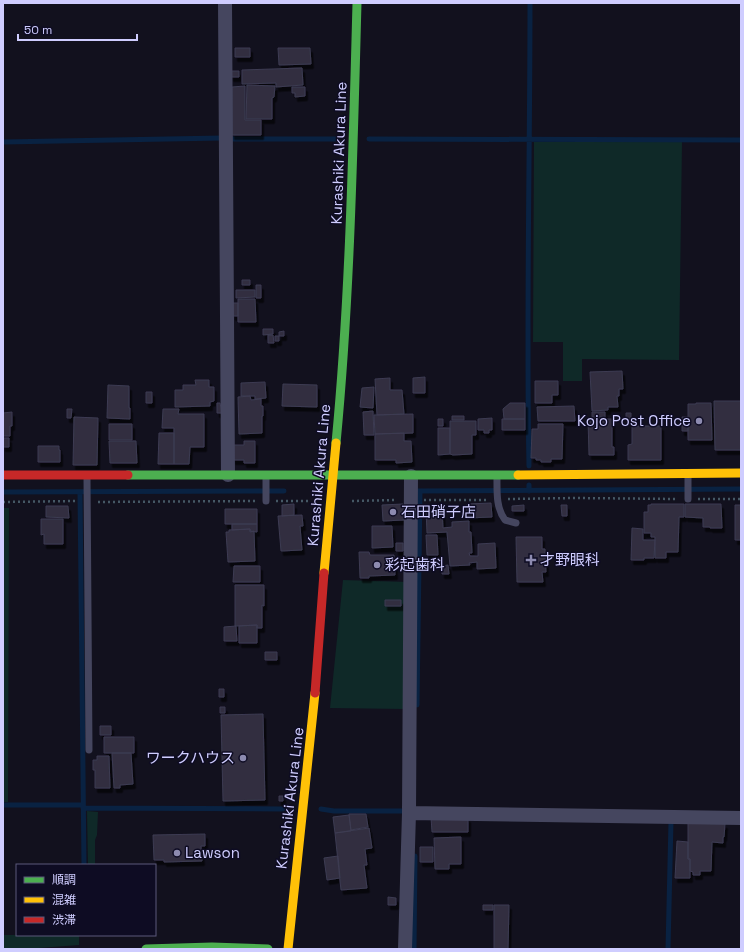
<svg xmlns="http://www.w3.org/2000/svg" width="744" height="952" font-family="'Space Grotesk','Noto Sans JP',sans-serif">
<defs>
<filter id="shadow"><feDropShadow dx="2.5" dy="4.5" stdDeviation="0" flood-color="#0009"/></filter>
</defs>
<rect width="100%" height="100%" fill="#12111e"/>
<!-- green -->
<path fill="#0f2928" d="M534,142h148l-3,218 -97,-1v22h-19v-39h-30z
M3,508h6l-1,294h-5z
M343,580l65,2 -3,127 -75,-1z
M87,811l11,1 -1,23 -2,5v25h-7z
M3,935h76v10l-40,3h-36z"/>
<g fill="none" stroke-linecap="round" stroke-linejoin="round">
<!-- stream -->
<path stroke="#092242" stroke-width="5" d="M230,139h106
M369,139l372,1
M3,142l219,-4
M529,466c-3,-154 1,-309 1,-463
M529,485v6
M417,491l324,-2
M3,492l281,-1
M80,492l4,373
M417,705l3,-214
M3,805h80
M83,808l200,1
M321,809l13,2h70
M414,949l1,-93
M668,949l3,-128"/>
</g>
<!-- building -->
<path fill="#302f40" stroke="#3d3b52" filter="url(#shadow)" d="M235,48h15v9h-15z
M278,48h32l1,16 -32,1z
M302,68l1,17 -27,2v-4l-34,1v-14z
M231,71h8v6h-8z
M247,85l28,1 -1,11 -2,1v21h-26z
M245,86v34h16v15h-29v-48z
M292,87h13v9l-10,1v-4h-3z
M242,280h8v5h-8z
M256,285h5v13h-5z
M236,290h19v7l-19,1z
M238,299h17l1,23h-18z
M232,303h6v13h-5z
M263,329h10v5l-10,1z
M284,331v5h-5v-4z
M268,335h5l1,8h-6z
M275,336h4v5h-4z
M622,371l1,18h-4v7h-2l1,11h-10v3l-16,1 -2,-39z
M425,377v16h-12v-15z
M390,378v12h12l2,24 -27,1 -2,-36z
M195,380h14v7h5v14l-4,1v4l-35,1v-17h8v-5h13z
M535,381h23v14h-6v8h-17z
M265,382l1,16 -11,1v-3h-14v-13z
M283,384l34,1v22l-35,-1z
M108,385l21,1v22h1v11l-23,-1z
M374,387l-1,21 -13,-1 2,-19z
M146,392h6v11h-6z
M250,396l1,4 10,-1v7h2v10h-1v17l-23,1 -1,-37z
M714,401h27v49h-26z
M217,403h3l2,10h-5z
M510,403h15v16h-21l-1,-10z
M696,403h15l1,37h-24v-36h8z
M574,406l1,15h-37l-1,-14z
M67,409h5l-1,9h-4z
M163,409h16l-1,5h26v33h-14l-1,17h-15v-36h-12z
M373,411l1,24h-10l-1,-23z
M12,412v14h-2v10h-7v-23z
M592,412h13v5h-13z
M626,413h5v6h-5z
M413,414v19l-38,1 -1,-19z
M452,416h12v4h-12z
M74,417l24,1 -1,47h-24z
M682,417h6v14h-6z
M492,418v12h-3v3h-5v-3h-6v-11z
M438,419h5v7h-5z
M502,419h23v11h-23z
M588,419h24v28h2v8h-25z
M450,421h26v14h-4v19l-19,1 -3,-1z
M109,424h23v16h-23z
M538,424h25l-1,35h-11v3h-10v-2h-5v-2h-5l1,-29h6z
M636,426h25v34h-33v-15l4,-1v-17h4z
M438,428h12v26l-12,1z
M159,433h15v31h-16z
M404,433v8h7l1,21 -16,1v-3h-21v-26z
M3,438h6v9h-6z
M109,441h27l1,22h-27z
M244,441h11v22h-11v-3h-11l-1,-15h12z
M38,446h21v4h1v12h-22z
M491,503l1,14 -25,1v-14z
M294,504v11l-12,1v-11z
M403,504l1,16 -21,1 -1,-16z
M651,504h33v13h-5l-1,35h-12v6h-11v-21h-4v-4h-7v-21h4v-7h3z
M685,504h36l1,24h-12v-1h-7v-9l-18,-1z
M524,505v6h-12v-5z
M561,505h6v11h-5z
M735,505h6v35h-6z
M46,506h22l1,12 -23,-1z
M225,509h32v15h-32z
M426,510h16l1,18 9,-1v-5l17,-1v11h2l1,21h-3l1,3h8v-12l17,-1 1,25 -19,1v-7l-8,1 1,2 -20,1 -3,-34 -20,1z
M302,515l1,11h-3l2,24 -21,1 -3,-35z
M41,519h22v25h-19v-10l-3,1z
M232,524h25v8l-7,-1v-2l-18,1z
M372,526h20l1,21 -21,1z
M632,528l11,1v11h12l-1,18h-10v2h-13z
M250,529v3l4,-1 1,30 -27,1 -2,-30h3v-2z
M426,535h11l1,20h-11z
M516,537h26v12h3l1,23h-4l1,10h-26z
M396,543h7v8h-7z
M359,552h10l1,3h24l1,20 -26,1v2h-9z
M448,565l1,9h-7v-8z
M234,566h26v16h-27z
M235,585h29v21l-2,-1v23h-5v-3l-22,1z
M385,600h16v6h-16z
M257,625v18h-18v-17z
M236,626l1,15h-13v-14z
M265,652h12v8h-12z
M219,689h5v8h-5z
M220,707h5v6h-5z
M263,714l2,86 -42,1 -2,-86z
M100,726h11v9h-11z
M104,737h30v16h-30z
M112,753h19l2,31 -13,1v3h-6z
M97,756h12l1,32h-15v-18h-2v-10h4z
M279,796h4v5h-4z
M349,814h17l2,13 -17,3z
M349,815l2,16 -16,2 -2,-16z
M431,817l37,1v14h-36z
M688,823l37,1 -1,13h-1v6l-11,-1 -1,29h-11v4h-7v-3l-3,-1v-12h-2z
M369,828l3,20 -7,1 2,16h-3l3,23 -26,2 -6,-57z
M205,834v12h-4l1,15 -38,1v-2h-10l-1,-25z
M461,837v27h-12v5h-14l-1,-31z
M677,841l11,1v17h2v19h-15z
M420,847h13v15h-13z
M338,856l2,22 -13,2 -3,-22z
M388,897l8,1v7h-8z
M483,905h10v5h-10z
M494,905h15l-1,44h-14z"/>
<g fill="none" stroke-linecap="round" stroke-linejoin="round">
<!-- path -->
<path stroke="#455865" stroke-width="2.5" stroke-dasharray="2 3" stroke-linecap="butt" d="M508,499l67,-1 102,1
M698,499h43
M424,500h63
M276,501h32
M352,501l45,-1
M3,502l74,-1
M98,502l157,-1"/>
<!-- lane -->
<path stroke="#45465f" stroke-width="7" d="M266,475v26
M688,475v24
M87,477l2,273
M497,477c0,15 -1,31 8,43l11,3"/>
<!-- street -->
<path stroke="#45465f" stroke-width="14" d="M225,3l3,472
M409,813l332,5
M405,949l4,-136 2,-337"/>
<!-- fast -->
<path stroke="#4caf50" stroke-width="9" d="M336,443c14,-146 17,-293 21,-440
M128,475h390
M146,949l66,-2 56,2"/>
<!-- slow -->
<path stroke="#ffc107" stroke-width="9" d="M518,475l223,-2
M324,573l12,-130
M288,949l27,-256"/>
<!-- jam -->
<path stroke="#c62828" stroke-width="9" d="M3,475h125
M315,693l9,-120"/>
</g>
<!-- markers -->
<g fill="#8d8bb0" stroke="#0e0c23" stroke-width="1.5">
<circle cx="699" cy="421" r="4"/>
<circle cx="393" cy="512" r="4"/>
<path d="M529 554h4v4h4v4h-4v4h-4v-4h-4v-4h4z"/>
<circle cx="377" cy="565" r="4"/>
<circle cx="243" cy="758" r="4"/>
<circle cx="177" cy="853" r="4"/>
</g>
<g text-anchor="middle" stroke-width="3" stroke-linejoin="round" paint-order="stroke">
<!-- street labels -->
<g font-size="15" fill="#cfcdff" stroke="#0e0c23">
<text transform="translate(339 153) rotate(-88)" y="5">Kurashiki Akura Line</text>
<text transform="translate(319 475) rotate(-85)" y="5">Kurashiki Akura Line</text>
<text transform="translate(290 798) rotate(-83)" y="5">Kurashiki Akura Line</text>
</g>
<!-- poi labels -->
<g font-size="15" fill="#cfcdff" stroke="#0e0c23" text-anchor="start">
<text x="691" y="426" text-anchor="end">Kojo Post Office</text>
<text x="401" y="517">石田硝子店</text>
<text x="540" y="565">才野眼科</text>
<text x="385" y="570">彩起歯科</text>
<text x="235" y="763" text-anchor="end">ワークハウス</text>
<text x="185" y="858">Lawson</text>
</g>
</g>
<!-- border -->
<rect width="744" height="952" fill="none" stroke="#cfcdff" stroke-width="8"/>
<!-- legend -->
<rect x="16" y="864" width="140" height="72" fill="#0e0c23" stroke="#5b597b"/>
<rect x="24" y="877" width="20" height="6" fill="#4caf50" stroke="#5b597b"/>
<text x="52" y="884" font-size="12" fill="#cfcdff">順調</text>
<rect x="24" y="897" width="20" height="6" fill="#ffc107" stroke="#5b597b"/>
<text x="52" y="904" font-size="12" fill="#cfcdff">混雑</text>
<rect x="24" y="917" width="20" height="6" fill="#c62828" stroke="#5b597b"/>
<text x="52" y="924" font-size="12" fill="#cfcdff">渋滞</text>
<!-- scale -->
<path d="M18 34v6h119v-6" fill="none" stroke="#cfcdff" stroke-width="2"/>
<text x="24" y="34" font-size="12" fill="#cfcdff" stroke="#0e0c23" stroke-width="3" paint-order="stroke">50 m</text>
</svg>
